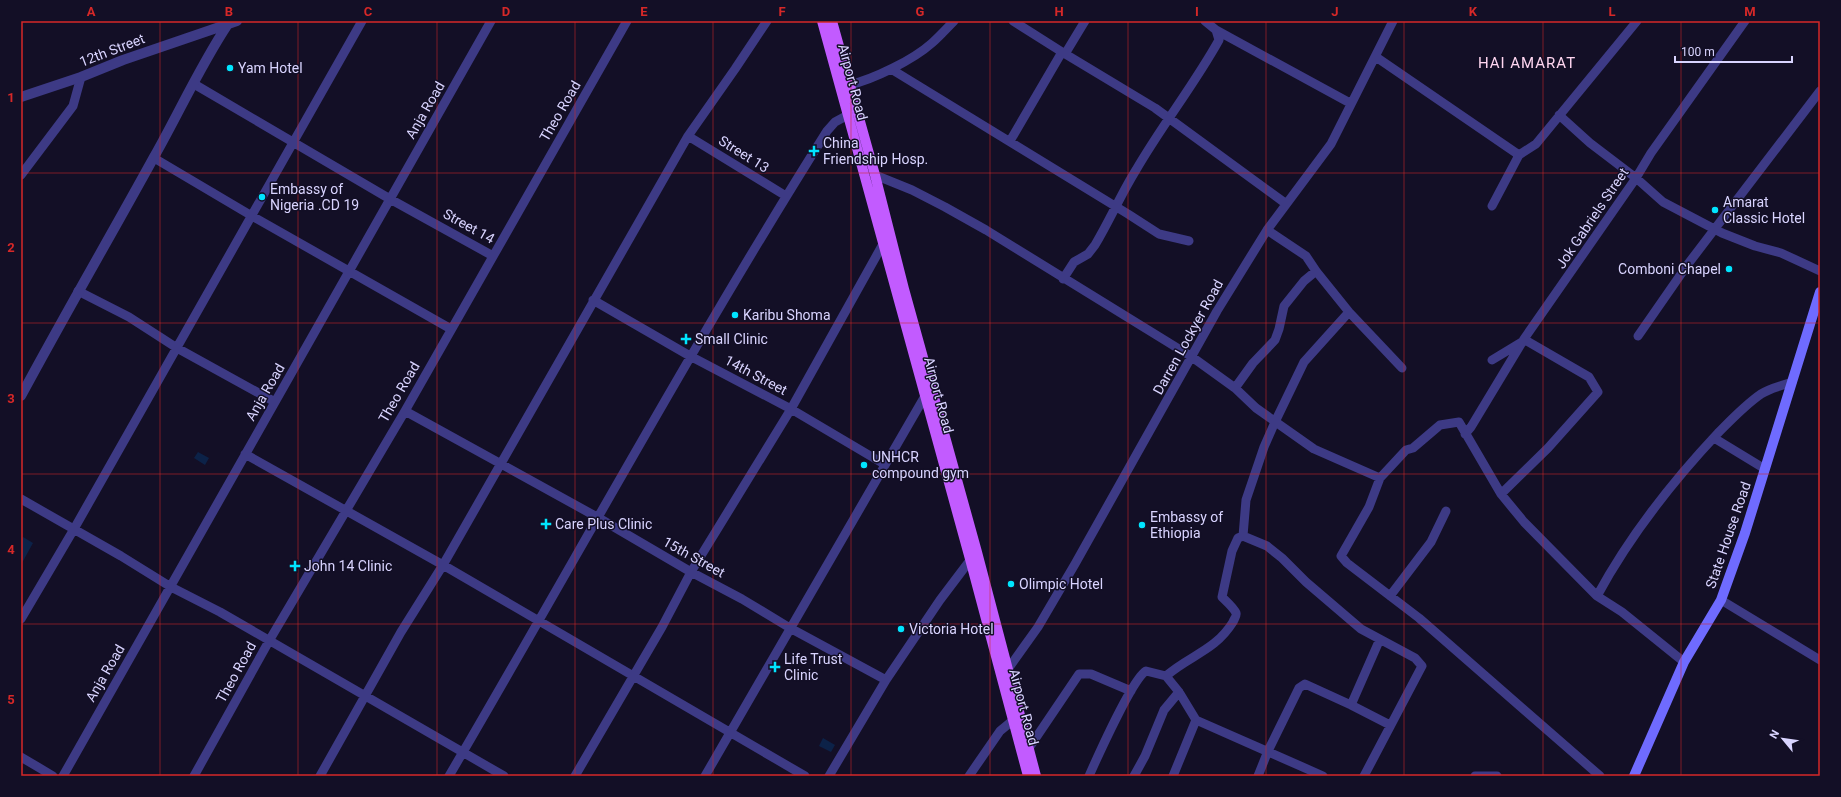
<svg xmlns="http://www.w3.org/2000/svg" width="1841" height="797" font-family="Roboto,sans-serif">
<rect width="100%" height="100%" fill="#130f26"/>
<!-- water -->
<path fill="#0c2248" d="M198,452l11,6 -4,7 -11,-7z
M23,537l10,6 -11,20 -1,-22z
M823,738l12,7 -4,7 -12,-6z"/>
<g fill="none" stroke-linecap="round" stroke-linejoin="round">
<!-- minor -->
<path stroke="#3d3a85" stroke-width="9" d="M1013,21l49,31 93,56 130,95
M1216,30l134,73
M1065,54l20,-33
M1376,57l143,98
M891,69l237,145 31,20 30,7
M194,84l196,115 103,57
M849,85c25,-6 64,-25 83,-42 8,-7 15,-15 22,-22
M1559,115l31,28 46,35 27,24 59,31 33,13 26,7 39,18
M688,136l98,60
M1010,141l52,-89
M154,158l98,58 199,113
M21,175l52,-69 8,-29
M875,175l37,15 33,17 41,23 206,127 43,31 21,20 58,41 66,29 -11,29 -28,49 6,7 72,55 181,158
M1492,206l27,-51 17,-11 101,-123
M1267,230l39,26 10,15 33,41 53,56
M1063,279l11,-17 14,-8 7,-9c15,-25 26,-51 41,-75 26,-45 58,-85 83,-130l-3,-10 -11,-9
M78,291l51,26 48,31 98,54
M593,300l97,56 101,53 93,55
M1638,336l50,-72 132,-173
M1492,360l33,-20 64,37 9,15 -50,56 -47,46
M1235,388l18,-25 22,-23 4,-11 5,-23 20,-25 12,-10
M405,411l192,106 94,55 51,27 48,29 96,52
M1465,434l6,-7 53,-88 112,-161 15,-25 94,-132
M1714,438l51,31
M245,454l198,111 362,211
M1380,478l26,-28 7,-2 27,-23 19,-3 42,72 23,28 73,74 25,16 62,50
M21,499l100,57 50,31 49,25 284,164
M1243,536l3,-36 18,-53 11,-25 29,-60 45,-50
M1390,596l41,-54 15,-31
M1597,596c32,-59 75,-114 121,-163 13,-13 27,-28 43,-39 9,-6 20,-8 31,-12
M1721,600l99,60
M21,619l53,-90 288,-508
M1008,669l30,-42 37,-63 142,-253 50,-81 64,-86 62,-123
M1166,676c24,-21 49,-25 67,-54 1,-3 4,-6 3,-9 -2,-5 -10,-12 -14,-16l10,-46 6,-13 5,-2 24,10 15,12 24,24 55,47 54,29 7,8 -58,110
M1351,705l29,-66
M1029,748l50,-74h12l40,17
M21,757l32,19
M63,776l428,-755
M194,776l75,-135 136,-230 222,-390
M320,776l81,-144 42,-67 245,-429 47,-67 32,-48
M449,776c126,-215 245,-434 378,-645l8,-9 13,-7
M575,776l87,-149 29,-55 100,-163 92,-165 5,-2
M705,776l220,-380
M829,776l57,-96 54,-80 34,-45
M969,776l31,-45 17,-14
M1089,776c8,-18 44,-98 57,-105l20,5 13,16 17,28 127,56
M1134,776l11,-20 19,-46 15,-18
M1173,776l23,-56
M1258,776l10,-25 31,-63 6,-4 46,21 39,20
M1475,776h22"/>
<!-- tertiary -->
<path stroke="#3d3a85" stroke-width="10" d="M21,97l60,-20 42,-17 114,-39
M21,396c43,-80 89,-159 133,-239 25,-44 46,-91 74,-133"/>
<!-- secondary -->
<path stroke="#6f6bff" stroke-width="10" d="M1634,776l50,-114 37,-62 24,-67 75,-241"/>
<!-- primary -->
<path stroke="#c25bff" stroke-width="10" d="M822,21l148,538 58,217
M832,21l43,154 29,114 73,263 59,224"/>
</g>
<!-- grid -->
<path fill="none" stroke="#d62828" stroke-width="1" stroke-opacity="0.55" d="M160,21v755M298,21v755M437,21v755M575,21v755M713,21v755M851,21v755M990,21v755M1128,21v755M1266,21v755M1404,21v755M1543,21v755M1681,21v755M21,173h1799M21,323h1799M21,474h1799M21,624h1799"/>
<!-- markers -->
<g fill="#00e5ff" stroke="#130f26" stroke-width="1.5">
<circle cx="230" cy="68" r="4"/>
<path d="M812 145h4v4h4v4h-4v4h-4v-4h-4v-4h4z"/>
<circle cx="262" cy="197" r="4"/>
<circle cx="1715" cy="210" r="4"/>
<circle cx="1729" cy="269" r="4"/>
<circle cx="735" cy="315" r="4"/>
<path d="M684 333h4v4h4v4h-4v4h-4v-4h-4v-4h4z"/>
<circle cx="864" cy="465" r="4"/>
<path d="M544 518h4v4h4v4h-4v4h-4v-4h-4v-4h4z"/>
<circle cx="1142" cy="525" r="4"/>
<path d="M293 560h4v4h4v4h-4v4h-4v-4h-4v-4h4z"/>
<circle cx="1011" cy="584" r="4"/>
<circle cx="901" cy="629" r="4"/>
<path d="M773 661h4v4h4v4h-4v4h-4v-4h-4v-4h4z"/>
</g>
<g text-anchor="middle" stroke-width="3" stroke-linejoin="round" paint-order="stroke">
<!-- street labels -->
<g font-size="14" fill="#d9d4ff" stroke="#130f26">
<text transform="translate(112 50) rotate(-21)" y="5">12th Street</text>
<text transform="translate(853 82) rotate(75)" y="5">Airport Road</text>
<text transform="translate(425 110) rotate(-60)" y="5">Anja Road</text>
<text transform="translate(560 111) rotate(-60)" y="5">Theo Road</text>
<text transform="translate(744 154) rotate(32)" y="5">Street 13</text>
<text transform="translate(1592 218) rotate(-56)" y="5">Jok Gabriels Street</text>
<text transform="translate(469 226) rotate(29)" y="5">Street 14</text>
<text transform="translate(1188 337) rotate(-61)" y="5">Darren Lockyer Road</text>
<text transform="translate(756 375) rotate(28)" y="5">14th Street</text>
<text transform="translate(265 392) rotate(-60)" y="5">Anja Road</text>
<text transform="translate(399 392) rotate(-60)" y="5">Theo Road</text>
<text transform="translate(939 395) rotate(75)" y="5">Airport Road</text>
<text transform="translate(1728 535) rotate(-71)" y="5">State House Road</text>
<text transform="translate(694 557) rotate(29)" y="5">15th Street</text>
<text transform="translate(236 672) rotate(-61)" y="5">Theo Road</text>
<text transform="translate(105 673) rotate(-60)" y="5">Anja Road</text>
<text transform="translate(1024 707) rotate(75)" y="5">Airport Road</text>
</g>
<!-- poi labels -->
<g font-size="14" fill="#d9d4ff" stroke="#130f26" text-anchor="start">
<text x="238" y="73">Yam Hotel</text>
<text x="823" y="148">China<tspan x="823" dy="16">Friendship Hosp.</tspan></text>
<text x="270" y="194">Embassy of<tspan x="270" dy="16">Nigeria .CD 19</tspan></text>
<text x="1723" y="207">Amarat<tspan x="1723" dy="16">Classic Hotel</tspan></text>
<text x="1721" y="274" text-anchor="end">Comboni Chapel</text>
<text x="743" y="320">Karibu Shoma</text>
<text x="695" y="344">Small Clinic</text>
<text x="872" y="462">UNHCR<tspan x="872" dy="16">compound gym</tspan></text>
<text x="1150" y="522">Embassy of<tspan x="1150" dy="16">Ethiopia</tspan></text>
<text x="555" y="529">Care Plus Clinic</text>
<text x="304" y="571">John 14 Clinic</text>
<text x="1019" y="589">Olimpic Hotel</text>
<text x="909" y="634">Victoria Hotel</text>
<text x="784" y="664">Life Trust<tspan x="784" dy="16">Clinic</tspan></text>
</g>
<!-- neighbourhood labels -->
<g font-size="15" letter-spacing="1" fill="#ffd6f0" stroke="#130f26">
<text x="1527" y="68">HAI AMARAT</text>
</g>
</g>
<!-- border -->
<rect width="1841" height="797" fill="none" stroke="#130f26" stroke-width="44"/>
<!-- north arrow -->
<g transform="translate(1783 739) rotate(299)" stroke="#130f26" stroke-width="3" paint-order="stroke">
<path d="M0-3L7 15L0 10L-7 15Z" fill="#d9d4ff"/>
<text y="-6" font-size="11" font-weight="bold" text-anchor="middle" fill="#d9d4ff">N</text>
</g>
<!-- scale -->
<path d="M1675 56v6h117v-6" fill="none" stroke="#d9d4ff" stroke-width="2"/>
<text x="1681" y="56" font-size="12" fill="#d9d4ff" stroke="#130f26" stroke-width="3" paint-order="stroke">100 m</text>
<rect x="22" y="22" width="1797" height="753" fill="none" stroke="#d62828" stroke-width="1.5"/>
<g font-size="13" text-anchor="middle" font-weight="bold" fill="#d62828">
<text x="91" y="16">A</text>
<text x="229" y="16">B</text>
<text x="368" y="16">C</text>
<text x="506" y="16">D</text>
<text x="644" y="16">E</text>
<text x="782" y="16">F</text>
<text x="920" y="16">G</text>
<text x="1059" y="16">H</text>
<text x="1197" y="16">I</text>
<text x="1335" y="16">J</text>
<text x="1473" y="16">K</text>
<text x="1612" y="16">L</text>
<text x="1750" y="16">M</text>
<text x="11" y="102">1</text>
<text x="11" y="252">2</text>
<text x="11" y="403">3</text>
<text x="11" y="554">4</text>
<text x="11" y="704">5</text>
</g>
</svg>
